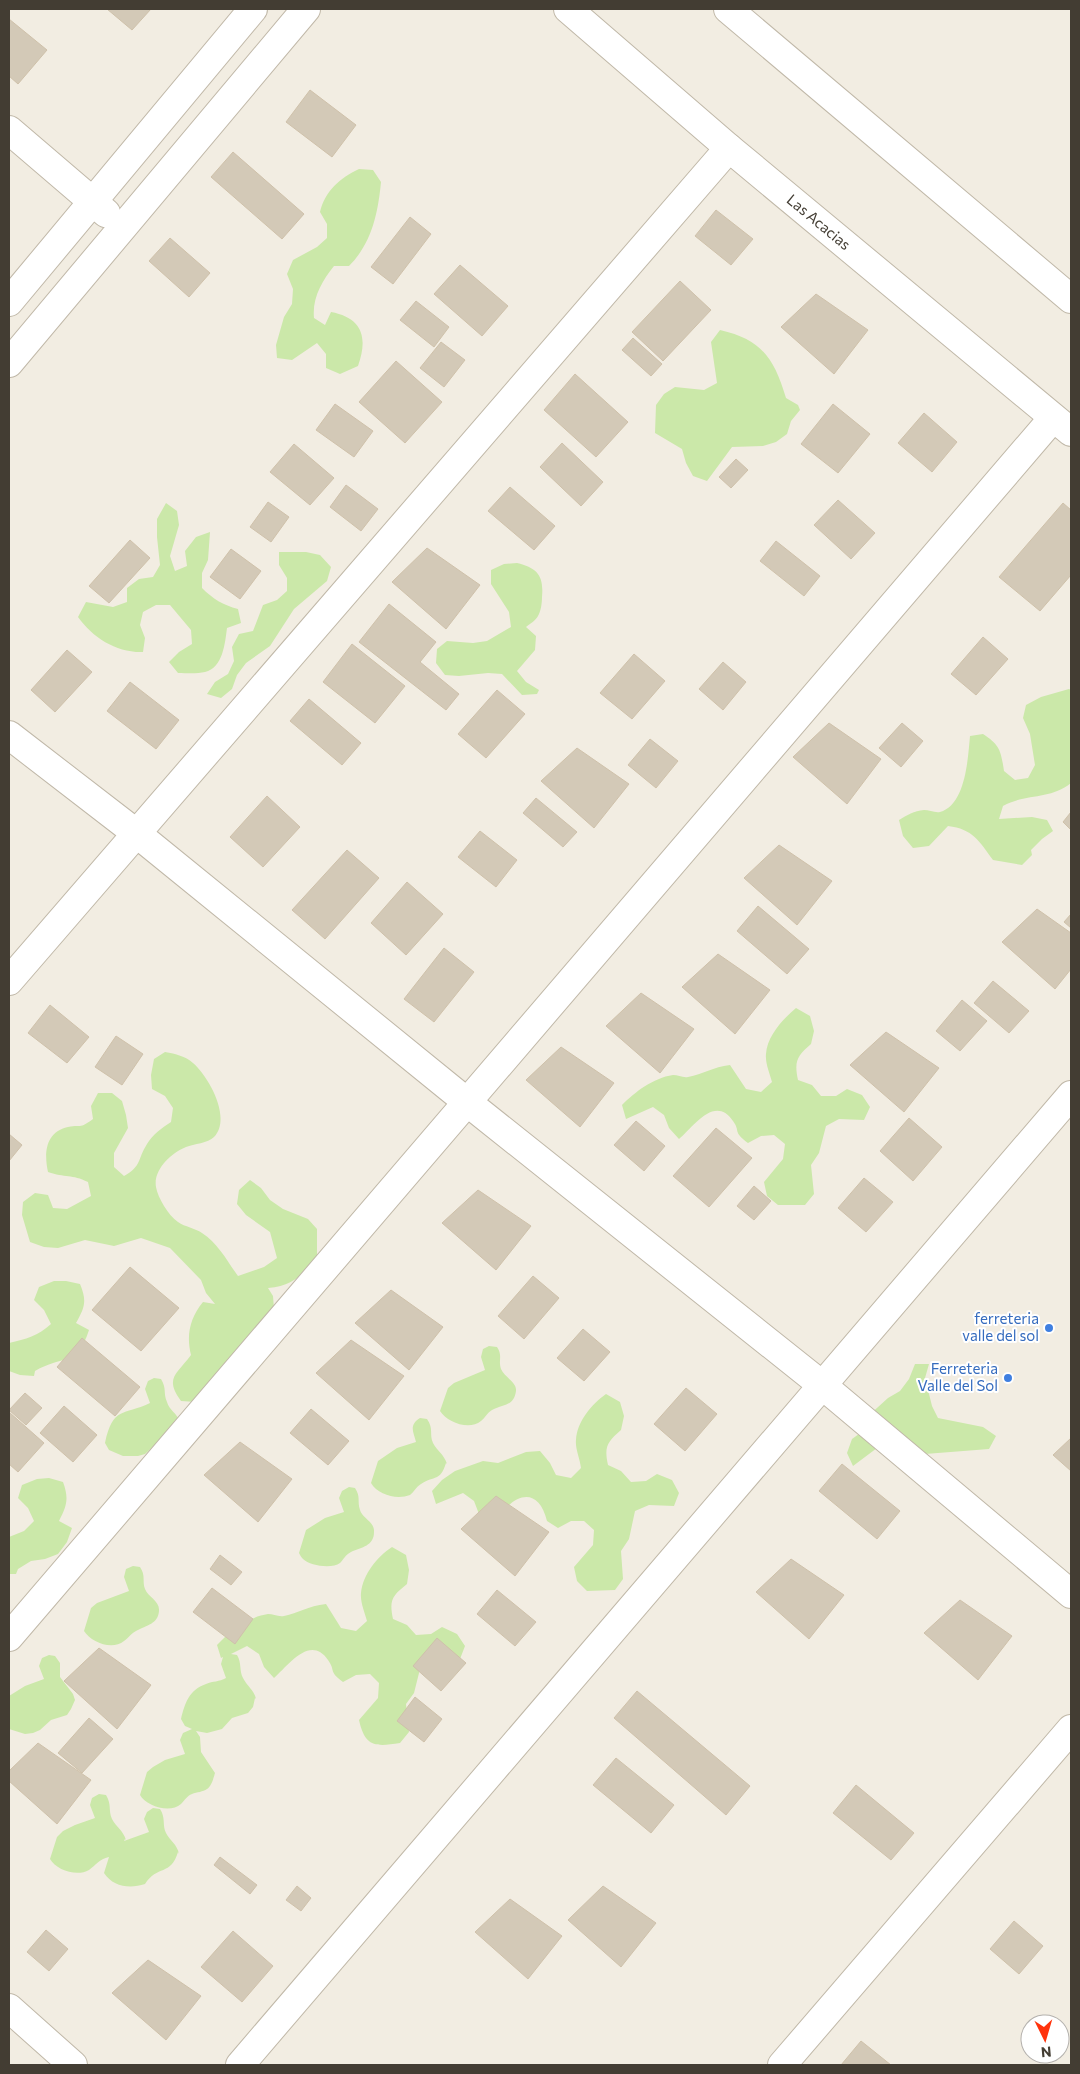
<svg xmlns="http://www.w3.org/2000/svg" width="1080" height="2074" font-family="Commissioner,sans-serif">
<rect width="100%" height="100%" fill="#f2ede2"/>
<!-- green -->
<path fill="#cbe8a9" d="M359,169l14,1 8,12c-3,31 -9,61 -32,84h-15c-12,15 -22,32 -20,52l11,7 6,-13c32,6 37,26 27,54l-18,8 -14,-6v-14l-9,-11 -25,17 -15,-2 -1,-13 8,-28 8,-13 1,-15 -6,-15 6,-14 24,-13 10,-9v-14l-7,-12c5,-21 20,-34 39,-43z
M720,330c43,10 54,29 66,68l12,7 2,5 -9,11 -4,13 -11,8 -13,4 -31,1 -25,34 -14,-5 -7,-13 -4,-14 -27,-16 1,-28 8,-11 11,-7 29,3 13,-7 -6,-41z
M166,503l11,8 2,14 -9,31 5,15 12,-5 -2,-15 11,-14 14,-5 -2,28 -6,13v15c11,11 21,17 36,21l3,14 -14,5c-2,15 -4,40 -22,44 -8,2 -19,1 -27,1l-9,-11 10,-10 13,-8 -1,-14 -21,-25h-14l-13,7 -3,13 5,13 -2,14c-26,1 -50,-14 -65,-35l8,-15 27,5 14,-5v-14l12,-9 14,-2 7,-12 -3,-28v-18z
M279,552h27l14,3 11,12 -4,14 -33,28 -24,37 -24,17 -9,12 -5,14 -11,9 -14,-4 8,-12 13,-8 6,-13 -2,-14 7,-13 14,-3 10,-26 14,-5 10,-9v-13l-8,-13z
M517,563c20,5 27,12 25,34 0,6 -1,14 -4,19 -2,4 -8,8 -12,11l10,9 -1,14 -18,21 9,11 13,8 -2,4 -15,1 -20,-21 -14,-1 -29,3 -14,-1 -9,-12 1,-14 10,-8 26,2 14,-2 24,-14 -2,-15 -18,-28v-14l13,-6z
M1069,689l2,1v93c-21,17 -44,10 -68,23l-4,13 33,-2 15,3 6,11 -11,8 -11,11 1,5 -10,10 -29,-5c-14,-19 -20,-31 -45,-34l-19,20 -16,2 -10,-12 -4,-16c8,-5 15,-9 25,-10 5,0 11,3 16,2 26,-7 28,-55 30,-76l13,-2c17,11 18,17 21,37l11,9 13,-2 7,-13 -5,-31 -7,-16 3,-13 15,-8z
M796,1008l14,8 4,15 -3,13c-14,12 -17,17 -13,36l14,5 9,11h15l11,-7 15,6 8,12 -6,13 -25,-1 -13,7 -7,27 -8,12 3,29 -9,11h-27l-11,-9 -3,-14 19,-23 2,-15 -11,-9 -13,1 -13,7c-16,-12 -7,-11 -15,-22 -18,-27 -40,6 -54,18l-10,-11 -5,-13 -11,-8 -27,12 -4,-14c13,-13 31,-27 51,-30 5,0 10,3 15,2 15,-3 25,-10 42,-12l16,24 15,3 11,-10c-2,-8 -7,-19 -6,-28 1,-18 17,-35 30,-46z
M165,1052c11,2 20,4 28,11 16,14 39,55 21,74 -6,6 -20,7 -28,10 -15,6 -33,23 -30,40 2,11 12,28 22,35 7,5 17,6 24,11 16,10 25,28 36,43l26,-9 13,-9 -7,-26 -24,-17 -9,-11 2,-14 11,-10 11,8 9,12 13,9 25,10 9,10v30c-17,17 -24,27 -49,29l5,8 1,13 -78,93 -15,-1c-17,-23 -4,-27 10,-46 -5,-20 -1,-37 12,-53l12,2 -9,-11 -5,-13 -31,-32 -29,-10 -27,8 -29,-6 -27,8 -14,-1 -14,-5 -8,-27 1,-13 12,-9 13,2 5,13 14,1 24,-13 -3,-14c-16,-8 -23,-4 -40,-10 -4,-18 -3,-40 20,-45 14,-3 10,3 25,-8l-2,-13 7,-13h14l10,8 4,14 2,13 -14,25v14l10,9c18,-10 13,-16 23,-32 6,-10 15,-16 24,-22l2,-14 -8,-12 -13,-7 -1,-14 3,-16z
M54,1281h12l14,3c7,17 5,23 -4,39l13,7c-12,37 -27,25 -54,41l-1,5 -14,-1 -11,-4v-28c17,-4 29,-7 42,-19l-7,-14 -10,-10 5,-13z
M489,1346l8,1c6,9 1,13 4,22 3,8 16,13 15,22 -2,15 -12,13 -24,19 -5,3 -7,8 -11,11 -12,10 -34,1 -41,-10l8,-23 6,-5 31,-13 -4,-13 2,-8z
M915,1364h14l-4,14 7,28 6,12 45,9 13,9 -7,13 -64,5 -44,-9 -28,21 -6,-13 5,-14 11,-8 4,-14 21,-19 12,-7 9,-12z
M154,1378l7,1c6,10 2,14 6,23 2,8 10,11 13,20l-8,16 -15,5 -12,11 -7,2h-15l-14,-6 -4,-7c8,-37 18,-27 45,-40l-5,-14 3,-8z
M606,1394l14,8 4,14 -3,14c-14,12 -17,17 -13,35l13,6 10,11 15,-1 11,-7 15,6 7,13 -5,13 -25,-1 -14,6 -6,28 -8,12 2,28 -8,11 -28,1 -10,-10 -3,-14 19,-22 1,-15 -10,-9h-13l-13,7 -11,-7c-8,-33 -30,-29 -47,-6l-21,-1 -5,-13 -11,-8 -27,11 -4,-13 10,-11 13,-9 28,-10 15,2 28,-11 14,-1 10,12 6,12 15,3 10,-10c-1,-9 -6,-20 -5,-28 1,-19 16,-36 30,-46z
M420,1418l7,1c7,10 2,15 6,24 4,8 11,11 14,21l-1,-1c-6,19 -11,12 -25,21 -5,3 -7,8 -11,11 -13,5 -32,0 -39,-12l7,-22 19,-13 19,-6c-3,-11 -7,-17 4,-24z
M49,1478l14,4c6,16 4,24 -4,39l13,7 -5,14 -9,12 -13,5 -14,2 -13,8 -2,5h-7v-37l15,-6 10,-10 -6,-13 -10,-10 4,-13 15,-6z
M349,1487l6,1c6,9 2,13 5,22 2,8 15,12 14,22 0,14 -12,15 -23,20 -6,3 -7,7 -11,11 -8,6 -30,3 -37,-4 -2,-2 -3,-4 -4,-6l7,-23 19,-12 19,-6 -5,-14 3,-7z
M392,1547l14,8 3,15 -2,14c-15,12 -18,16 -14,35l14,6 9,10 15,-1 11,-7 15,7 8,12 -5,13 -39,6 -7,28 -8,11 3,28 -9,11c-25,4 -35,4 -41,-23l19,-22 1,-15 -9,-9 -14,1 -13,7c-15,-11 -7,-11 -15,-22 -18,-26 -40,6 -54,18l-10,-11 -5,-13 -12,-8 -16,8 6,1c5,8 2,16 6,23 4,8 11,12 13,21l-1,-1 -2,9 -5,6 -16,5 -10,11 -15,4 -11,-2 4,6 1,15 14,21c-1,3 -3,13 -8,16 -4,3 -10,3 -15,5 -5,2 -7,6 -11,10 -11,10 -35,2 -41,-9l7,-23 6,-5 12,-7 20,-6 -5,-14 3,-7 9,-4 -7,-3 -4,-7c4,-16 8,-29 25,-35 7,-3 13,-2 20,-6l-5,-14 2,-7 -2,1 -4,-13c13,-14 31,-28 51,-31 5,0 10,3 16,2 14,-3 24,-10 42,-12l15,24 15,3 11,-10c-2,-8 -7,-19 -6,-28 2,-19 16,-36 31,-46z
M133,1566l7,1c6,9 2,14 5,22 3,8 15,12 14,22 -1,13 -12,14 -23,20 -6,3 -7,7 -12,10 -12,10 -33,1 -40,-10l7,-23 6,-5 32,-12 -5,-14 2,-8z
M49,1655l6,1 5,7v14l13,17 2,6 -4,9 -4,6 -16,5 -11,10 -7,3 -8,1 -16,-5v-33l16,-10 19,-7 -5,-13 3,-8z
M99,1794l7,1c6,10 2,15 6,24 4,8 11,11 14,21l-1,-1 -1,2 25,-9 -5,-13 3,-7 6,-4 7,1c6,9 2,16 6,24 4,8 11,11 13,21l-1,-2c-7,24 -21,13 -33,32 -15,5 -32,3 -41,-11l5,-16c-10,2 -13,8 -20,13 -12,7 -33,0 -39,-11l7,-22 6,-6 12,-6 20,-7 -5,-13 2,-7z"/>
<!-- building -->
<path fill="#d3c9b7" stroke="#cfc1aa" d="M107,9h44l-19,21z
M9,19l38,31 -29,34 -9,-8z
M310,90l46,35 -24,32 -46,-35z
M233,152l71,62 -22,25 -71,-62z
M716,210l37,29 -22,26 -36,-29z
M410,217l21,17 -38,50 -22,-17z
M170,238l40,35 -21,24 -40,-36z
M460,265l48,41 -26,30 -48,-42z
M680,281l31,29 -48,51 -31,-29z
M816,294l52,36 -34,44 -53,-47z
M416,301l33,26 -15,20 -34,-27z
M633,338l29,26 -11,12 -29,-26z
M441,342l24,18 -21,27 -24,-19z
M396,361l46,41 -37,41 -46,-41z
M575,374l53,48 -32,35 -52,-47z
M335,404l38,27 -19,26 -38,-27z
M833,404l37,30 -32,39 -37,-29z
M924,413l33,29 -25,30 -34,-29z
M562,443l41,39 -22,24 -41,-39z
M294,444l40,34 -24,27 -40,-33z
M736,459l12,11 -17,18 -12,-11z
M346,485l32,24 -17,22 -31,-24z
M510,487l45,39 -21,24 -46,-39z
M838,500l37,33 -24,26 -37,-34z
M268,502l21,15 -18,25 -21,-15z
M1063,503l8,7v65l-31,36 -41,-34z
M130,540l20,18 -41,45 -20,-17z
M776,541l44,35 -16,20 -44,-35z
M427,548l53,37 -34,44 -54,-47z
M231,549l30,22 -21,28 -30,-22z
M389,604l47,38 -16,20 39,32 -13,16 -87,-68z
M983,637l25,22 -32,36 -25,-21z
M352,644l53,42 -30,37 -52,-41z
M67,650l25,22 -37,40 -24,-22z
M634,654l31,27 -33,38 -32,-26z
M723,662l23,20 -23,28 -24,-21z
M130,682l49,38 -23,29 -49,-38z
M497,690l28,24 -39,44 -28,-24z
M309,699l52,44 -19,22 -52,-44z
M829,723l52,36 -34,45 -54,-47z
M902,723l21,18 -22,26 -22,-19z
M650,739l28,22 -22,27 -28,-23z
M577,748l52,36 -35,44 -53,-47z
M267,796l33,31 -37,40 -33,-30z
M536,798l41,34 -14,15 -40,-34z
M1071,812v18l-8,-8z
M480,831l37,29 -21,27 -38,-30z
M779,845l53,36 -35,44 -53,-47z
M347,850l32,28 -54,61 -33,-29z
M407,882l36,32 -37,41 -35,-32z
M758,906l51,43 -22,25 -50,-43z
M1037,909l34,24v36l-16,20 -53,-47z
M1071,914v14l-7,-6z
M444,948l30,24 -40,50 -30,-23z
M718,954l52,36 -35,44 -53,-47z
M993,981l36,30 -20,22 -35,-30z
M641,993l53,36 -34,44 -54,-47z
M962,1000l25,21 -27,30 -24,-20z
M50,1005l39,32 -22,26 -39,-30z
M886,1032l53,36 -35,44 -54,-47z
M116,1036l27,18 -21,31 -27,-18z
M561,1047l53,36 -34,44 -54,-47z
M909,1118l33,29 -29,34 -33,-30z
M636,1121l29,25 -21,25 -30,-26z
M716,1128l36,30 -43,49 -36,-31z
M9,1134l13,11 -13,16z
M864,1178l29,24 -27,30 -28,-24z
M754,1186l17,15 -17,19 -17,-14z
M478,1190l53,36 -35,44 -54,-47z
M130,1267l49,41 -38,43 -49,-41z
M533,1276l26,22 -35,41 -26,-23z
M391,1290l52,37 -34,43 -54,-47z
M583,1329l27,23 -26,29 -27,-23z
M82,1338l58,49 -25,29 -58,-49z
M351,1340l53,36 -35,44 -53,-47z
M686,1388l31,26 -32,37 -31,-27z
M25,1393l17,15 -16,17 -17,-15z
M64,1406l33,29 -24,27 -33,-29z
M311,1409l38,32 -21,24 -38,-32z
M9,1412l35,31 -26,29 -9,-8z
M1071,1438v33l-18,-16z
M240,1442l52,37 -34,43 -54,-47z
M842,1464l58,47 -23,28 -58,-48z
M496,1496l53,36 -34,44 -54,-47z
M220,1555l22,17 -11,13 -21,-16z
M791,1559l53,36 -35,44 -53,-47z
M212,1588l41,31 -18,25 -42,-32z
M497,1590l39,32 -21,24 -38,-32z
M960,1600l52,36 -34,44 -54,-47z
M437,1638l29,25 -25,28 -28,-25z
M99,1648l52,37 -34,44 -53,-48z
M637,1691l113,95 -24,29 -112,-97z
M415,1697l27,22 -18,23 -27,-21z
M89,1718l24,21 -31,34 -24,-20z
M38,1743l53,37 -34,44 -48,-43v-10z
M616,1758l58,47 -23,28 -58,-48z
M856,1785l58,48 -23,27 -58,-47z
M220,1857l37,28 -7,9 -36,-29z
M297,1886l14,12 -10,13 -15,-11z
M603,1886l53,37 -35,44 -53,-47z
M510,1899l52,37 -34,43 -53,-47z
M1014,1921l29,25 -24,28 -29,-25z
M46,1930l22,19 -19,22 -22,-19z
M233,1931l40,35 -31,36 -41,-35z
M148,1960l53,36 -35,44 -54,-47z
M861,2041l30,24h-50z"/>
<g fill="none" stroke-linecap="round" stroke-linejoin="round">
<!-- minor casing -->
<g stroke="#c0b8a8" stroke-width="30">
<g id="minor">
<path id="s1" d="M568,9l161,139 342,284"/>
<path d="M728,9l343,290"/>
<path d="M9,130l97,83"/>
<path d="M9,302l244,-293"/>
<path d="M9,363l297,-354"/>
<path d="M9,735l127,98 331,269 355,283 249,209"/>
<path d="M9,981l720,-833"/>
<path d="M9,1637l1044,-1219"/>
<path d="M9,2008l64,57"/>
<path d="M240,2065l831,-970"/>
<path d="M782,2065l289,-336"/>
</g>
</g>
<!-- minor -->
<use href="#minor" stroke="#fff" stroke-width="28"/>
</g>
<!-- markers -->
<g fill="#3f7fe0" stroke="#fff" stroke-width="2">
<circle cx="1049" cy="1328" r="5"/>
<circle cx="1008" cy="1378" r="5"/>
</g>
<g text-anchor="middle" stroke-width="4" stroke-linejoin="round" paint-order="stroke">
<!-- street labels -->
<g font-size="15" fill="#433d33" stroke="#fff">
<text dy="5" stroke="none"><textPath href="#s1" startOffset="329">Las Acacias</textPath></text>
</g>
<!-- shop labels -->
<g font-size="15" fill="#366cbe" stroke="#fff" text-anchor="end">
<text x="1039" y="1324">ferreteria<tspan x="1039" dy="17">valle del sol</tspan></text>
<text x="998" y="1374">Ferreteria<tspan x="998" dy="17">Valle del Sol</tspan></text>
</g>
</g>
<!-- border -->
<rect width="1080" height="2074" fill="none" stroke="#433d33" stroke-width="20"/>
<!-- north arrow -->
<g transform="translate(1045 2039) rotate(175)"><circle r="24" fill="#ffffff" stroke="#b4b1ad"/>
<path d="M0-4L9 19L0 12L-9 19Z" fill="#ff330c"/>
<text y="-8" font-size="14" font-weight="bold" text-anchor="middle" fill="#433d33">N</text>
</g>
</svg>
